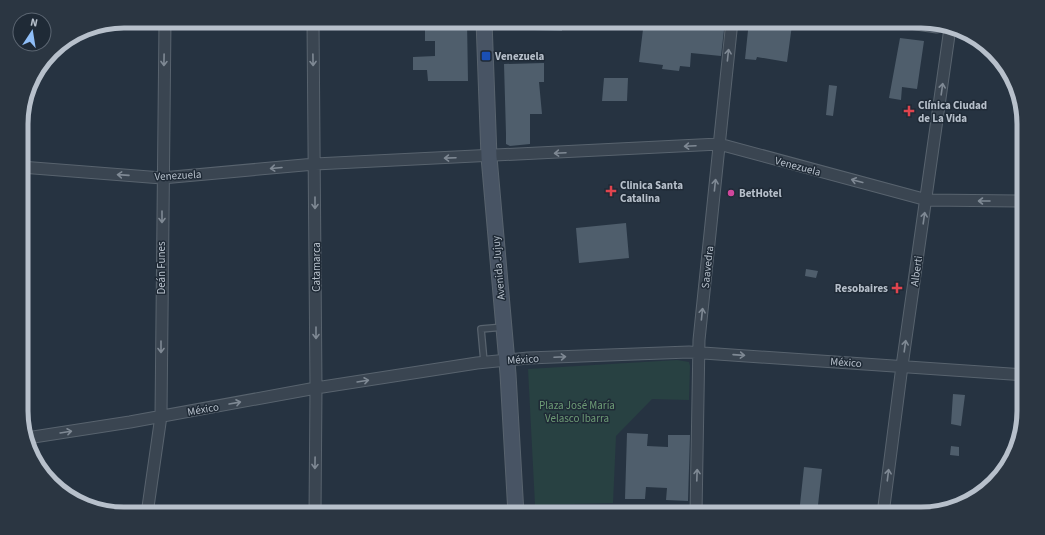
<svg xmlns="http://www.w3.org/2000/svg" width="1045" height="535" font-family="'Source Sans 3',sans-serif">
<rect width="100%" height="100%" fill="#263341"/>
<!-- green -->
<path fill="#284142" d="M677,360l12,2 1,4 -1,34 -37,-1 -36,37 -3,67 -78,2 -7,-136z"/>
<!-- building -->
<path fill="#4f5e6c" d="M425,21h42l1,60h-40l-1,-11h-14v-13l22,-1v-15h-10z
M534,21h27l1,10 -28,-1z
M644,21h81l-4,35 -30,-3 -1,14 -10,-1 -1,5 -17,-2 1,-4 -24,-3z
M749,21l43,4 -5,37 -30,-5 -1,3 -11,-1z
M900,38l24,3 -7,48 -15,-2 -1,13 -12,-2z
M544,63v19h-5l3,32h-12v30l-20,2 -4,-2v-10l-2,-70z
M604,78h24l-1,23h-25z
M829,85l8,1 -4,30 -7,-1z
M626,223l3,35 -50,5 -3,-35z
M806,269l12,2 -2,7 -11,-2z
M953,394l12,1 -4,31 -10,-2z
M627,433l21,1 -1,12 21,1v-12h22l-2,66 -22,-1 1,-12 -21,-1 -1,12h-20z
M951,446l8,1v9l-9,-1z
M804,467l18,2 -5,45h-18z
M616,505l1,9h-80v-7z"/>
<g fill="none" stroke-linecap="round" stroke-linejoin="round">
<!-- lane casing -->
<g stroke="#58636e" stroke-width="8">
<path id="lane" d="M484,362l-3,-33 23,-2"/>
</g>
<!-- street casing -->
<g stroke="#58636e" stroke-width="13">
<path id="street" d="M313,21l3,367 -1,126
M21,167l141,11 153,-14 404,-20 208,56 96,1
M27,438l103,-16 186,-34 161,-25 51,-5 161,-6 335,23
M147,514l14,-98 4,-395
M696,514l3,-174 33,-319
M883,514l19,-148 48,-338"/>
</g>
<!-- secondary casing -->
<g stroke="#58636e" stroke-width="17">
<path id="secondary" d="M484,21l5,136 19,217 8,140
M910,21l27,4"/>
</g>
<!-- lane -->
<use href="#lane" stroke="#3a4551" stroke-width="5.5"/>
<!-- street -->
<use href="#street" stroke="#3a4551" stroke-width="11"/>
<!-- secondary -->
<use href="#secondary" stroke="#485464" stroke-width="15"/>
</g>
<!-- one-way arrows -->
<defs><path id="oneway-shaft" d="M-6 0H5M1.5-3L5.5 0L1.5 3" fill="none" stroke-width="1.6" stroke-linecap="round" stroke-linejoin="round"/></defs>
<g stroke="#7f8994">
<use href="#oneway-shaft" transform="translate(728 55) rotate(-84)"/>
<use href="#oneway-shaft" transform="translate(164 60) rotate(91)"/>
<use href="#oneway-shaft" transform="translate(313 60) rotate(89)"/>
<use href="#oneway-shaft" transform="translate(942 89) rotate(-82)"/>
<use href="#oneway-shaft" transform="translate(690 146) rotate(177)"/>
<use href="#oneway-shaft" transform="translate(560 153) rotate(177)"/>
<use href="#oneway-shaft" transform="translate(450 158) rotate(178)"/>
<use href="#oneway-shaft" transform="translate(276 168) rotate(175)"/>
<use href="#oneway-shaft" transform="translate(123 175) rotate(-176)"/>
<use href="#oneway-shaft" transform="translate(857 181) rotate(-165)"/>
<use href="#oneway-shaft" transform="translate(715 185) rotate(-84)"/>
<use href="#oneway-shaft" transform="translate(984 201) rotate(180)"/>
<use href="#oneway-shaft" transform="translate(315 203) rotate(90)"/>
<use href="#oneway-shaft" transform="translate(162 217) rotate(90)"/>
<use href="#oneway-shaft" transform="translate(924 218) rotate(-82)"/>
<use href="#oneway-shaft" transform="translate(702 314) rotate(-84)"/>
<use href="#oneway-shaft" transform="translate(316 333) rotate(90)"/>
<use href="#oneway-shaft" transform="translate(905 346) rotate(-82)"/>
<use href="#oneway-shaft" transform="translate(161 347) rotate(90)"/>
<use href="#oneway-shaft" transform="translate(739 355) rotate(4)"/>
<use href="#oneway-shaft" transform="translate(560 357) rotate(-3)"/>
<use href="#oneway-shaft" transform="translate(363 381) rotate(-9)"/>
<use href="#oneway-shaft" transform="translate(235 403) rotate(-10)"/>
<use href="#oneway-shaft" transform="translate(66 432) rotate(-9)"/>
<use href="#oneway-shaft" transform="translate(315 463) rotate(91)"/>
<use href="#oneway-shaft" transform="translate(697 475) rotate(-88)"/>
<use href="#oneway-shaft" transform="translate(888 475) rotate(-83)"/>
</g>
<!-- markers -->
<rect fill="#1a4fb4" stroke="#1f2a36" stroke-width="1.5" x="481" y="51" width="10" height="10" rx="2"/>
<g fill="#e0444e" stroke="#1f2a36" stroke-width="1.5">
<path d="M907 105h4v4h4v4h-4v4h-4v-4h-4v-4h4z"/>
<path d="M609 185h4v4h4v4h-4v4h-4v-4h-4v-4h4z"/>
<path d="M895 282h4v4h4v4h-4v4h-4v-4h-4v-4h4z"/>
</g>
<circle fill="#d1479c" stroke="#1f2a36" stroke-width="1.5" cx="731" cy="193" r="4"/>
<g text-anchor="middle" stroke-width="3" stroke-linejoin="round" paint-order="stroke">
<!-- poi labels -->
<g font-size="11" font-weight="bold" fill="#b7c0cb" stroke="#1f2a36" text-anchor="start">
<text x="495" y="60">Venezuela</text>
<text x="918" y="109">Clínica Ciudad<tspan x="918" dy="13">de La Vida</tspan></text>
<text x="620" y="189">Clinica Santa<tspan x="620" dy="13">Catalina</tspan></text>
<text x="739" y="197">BetHotel</text>
<text x="888" y="292" text-anchor="end">Resobaires</text>
</g>
<!-- street labels -->
<g font-size="11" fill="#b7c0cb" stroke="#1f2a36">
<text transform="translate(798 166) rotate(15)" y="4">Venezuela</text>
<text transform="translate(178 175) rotate(-3)" y="4">Venezuela</text>
<text transform="translate(316 267) rotate(-90)" y="4">Catamarca</text>
<text transform="translate(707 267) rotate(-84)" y="4">Saavedra</text>
<text transform="translate(161 268) rotate(-90)" y="4">Deán Funes</text>
<text transform="translate(498 268) rotate(-95)" y="4">Avenida Jujuy</text>
<text transform="translate(916 271) rotate(-82)" y="4">Alberti</text>
<text transform="translate(523 359) rotate(-4)" y="4">México</text>
<text transform="translate(846 362) rotate(4)" y="4">México</text>
<text transform="translate(203 409) rotate(-10)" y="4">México</text>
</g>
<!-- park labels -->
<g font-size="11" fill="#6e9c76" stroke="#1f2a36">
<text x="577" y="409">Plaza José María<tspan x="577" dy="13">Velasco Ibarra</tspan></text>
</g>
</g>
<!-- crop -->
<path d="M0 0H1045V535H0ZM124 28H921A96 96 0 0 1 1017 124V411A96 96 0 0 1 921 507H124A96 96 0 0 1 28 411V124A96 96 0 0 1 124 28Z" fill="#2b3642" fill-rule="evenodd"/>
<path fill="none" stroke="#b7c0cb" stroke-width="5" d="M124 28H921A96 96 0 0 1 1017 124V411A96 96 0 0 1 921 507H124A96 96 0 0 1 28 411V124A96 96 0 0 1 124 28Z"/>
<!-- north arrow -->
<g transform="translate(32 32) rotate(12)"><circle r="19" fill="#1f2a36" stroke="#5c6672"/>
<path d="M0-3L7 15L0 10L-7 15Z" fill="#8fbef8"/>
<text y="-6" font-size="11" font-weight="bold" text-anchor="middle" fill="#b7c0cb">N</text>
</g>
</svg>
